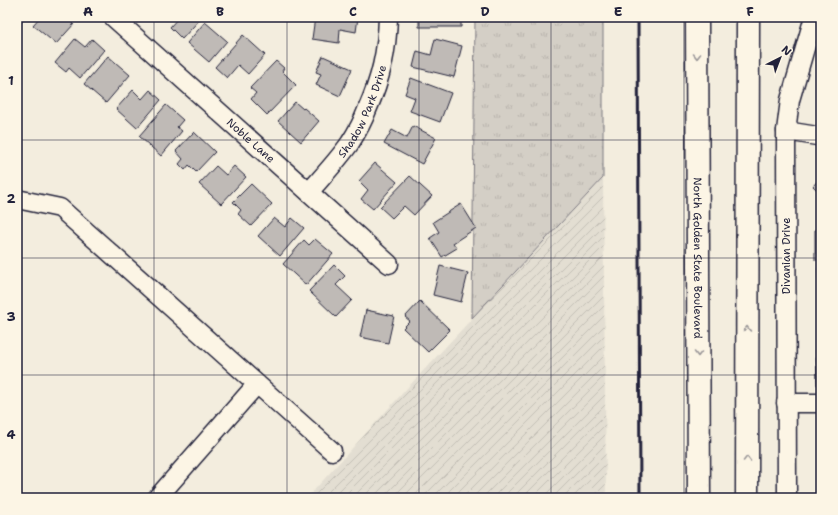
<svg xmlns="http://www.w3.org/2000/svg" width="838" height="515" font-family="'Shantell Sans',sans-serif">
<defs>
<pattern id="industrial-furrows" width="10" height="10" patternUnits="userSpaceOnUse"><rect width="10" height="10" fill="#e3ded2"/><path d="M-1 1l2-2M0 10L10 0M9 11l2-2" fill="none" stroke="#c2beb5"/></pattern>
<pattern id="grass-tufts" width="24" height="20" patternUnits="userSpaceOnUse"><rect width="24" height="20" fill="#d4cfc6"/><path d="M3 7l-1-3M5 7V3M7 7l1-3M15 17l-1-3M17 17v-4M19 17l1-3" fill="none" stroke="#b6b1ab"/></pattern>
</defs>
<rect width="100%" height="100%" fill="#f3edde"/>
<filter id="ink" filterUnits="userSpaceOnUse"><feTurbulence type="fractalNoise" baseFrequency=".025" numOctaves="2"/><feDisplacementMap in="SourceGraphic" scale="8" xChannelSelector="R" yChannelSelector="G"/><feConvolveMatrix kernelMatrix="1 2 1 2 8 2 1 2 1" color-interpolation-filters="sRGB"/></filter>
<g filter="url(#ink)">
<!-- industrial -->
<path fill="url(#industrial-furrows)" d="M603,178l3,320h-299l103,-113z"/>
<!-- grass -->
<path fill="url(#grass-tufts)" stroke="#7b7880" d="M475,17h128v161l-131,140z"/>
<!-- building -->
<path fill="#bfbab6" stroke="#22223b" d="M17,17h9l-8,9 -1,-1z
M40,17h26l8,7 -18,20 -23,-19z
M179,17h23l-20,22 -12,-12z
M315,17h43l-2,15 -16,-3 -1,14 -27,-4z
M419,17h42v10h-42z
M205,22l22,19 -18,21 -22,-19z
M243,35l22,20 -17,19 -10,-9 -11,13 -12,-11z
M75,39l10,8 7,-8 12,11 -24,28 -11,-10 -3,4 -11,-9z
M435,39l27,7 -8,31 -41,-10 4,-16 14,4z
M108,56l22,19 -24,28 -22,-19z
M323,56l29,13 -12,27 -24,-11 5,-11 -5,-2z
M276,61l8,7 -2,3 14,14 -29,30 -16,-16 5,-6 -6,-5z
M411,78l40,15 -11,29 -30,-11 5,-13 -10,-4z
M133,90l9,9 8,-9 11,10 -24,28 -21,-19z
M295,102l8,7 1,-1 15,13 -18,21 -23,-21z
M166,105l17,15 -6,7 5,4 -21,25 -22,-20z
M413,126l23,12 -14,26 -38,-20 8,-14 15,8z
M194,132l21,20 -19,20 -7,-7 -4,5 -6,-6 4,-5 -7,-8z
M375,163l22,19 -24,27 -12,-10 7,-9 -9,-9z
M216,166l10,9 8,-9 12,11 -25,27 -22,-20z
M410,176l22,20 -18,19 -10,-9 -12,12 -12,-11z
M821,177v17l-8,-8z
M251,184l21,20 -21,22 -13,-12 3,-4 -8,-8z
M461,204l15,24 -23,15 4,5 -15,9 -12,-19 9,-6 -6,-10z
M274,218l11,9 7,-9 12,10 -24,28 -22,-20z
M815,230h6v30h-6z
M315,239l18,15 -27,31 -23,-21 21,-24 5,5z
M334,265l11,11 -9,9 16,15 -16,17 -27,-26z
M440,266l28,7 -7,29 -28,-7z
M818,268h3v26h-2z
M420,301l30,29 -22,22 -25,-24 7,-7 -5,-4z
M366,310l28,6 -6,27 -28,-6z
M816,347h5v38h-4z"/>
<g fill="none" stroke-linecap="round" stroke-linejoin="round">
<!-- minor casing -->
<g stroke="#22223b" stroke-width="21">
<g id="minor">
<path id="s1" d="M113,17l276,247"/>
<path d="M786,131l31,5 4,-1"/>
<path id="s2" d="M309,192c14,-16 29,-32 41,-49 7,-11 13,-22 17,-33 14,-32 20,-58 21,-93"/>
<path d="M17,199l43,9 197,176 -100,114"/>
<path d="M257,384l75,67"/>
<path d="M786,403h35"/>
<path d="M787,498l-1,-367 4,-31 24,-83"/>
</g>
</g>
<!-- major casing -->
<g stroke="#22223b" stroke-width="25">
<g id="major">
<path id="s3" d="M697,17l2,481"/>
<path d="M747,498l1,-481"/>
</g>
</g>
<!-- minor -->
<use href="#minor" stroke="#fcf5e5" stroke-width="18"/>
<!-- major -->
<use href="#major" stroke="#fcf5e5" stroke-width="22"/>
<!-- rail -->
<path stroke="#22223b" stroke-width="3" d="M638,17l2,481"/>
</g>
<!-- one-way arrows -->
<defs><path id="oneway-chevron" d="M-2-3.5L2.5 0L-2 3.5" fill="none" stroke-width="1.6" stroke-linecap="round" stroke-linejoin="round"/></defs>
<g stroke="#9a9698">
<use href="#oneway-chevron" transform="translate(697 56) rotate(90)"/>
<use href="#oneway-chevron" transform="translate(747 329) rotate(-90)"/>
<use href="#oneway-chevron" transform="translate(698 354) rotate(90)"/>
<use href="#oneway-chevron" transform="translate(747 459) rotate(-90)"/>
</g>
</g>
<!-- grid -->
<path fill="none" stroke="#22223b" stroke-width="1" stroke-opacity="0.55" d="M154,17v481M287,17v481M419,17v481M551,17v481M684,17v481M17,140h804M17,258h804M17,375h804"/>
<g text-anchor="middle" stroke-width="3.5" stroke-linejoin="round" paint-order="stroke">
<!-- street labels -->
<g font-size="11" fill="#22223b" stroke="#fcf5e5">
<text dy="4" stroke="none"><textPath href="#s2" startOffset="98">Shadow Park Drive</textPath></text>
<text dy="4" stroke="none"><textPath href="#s1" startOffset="185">Noble Lane</textPath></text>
<text transform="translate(786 256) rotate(-90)" y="4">Divanian Drive</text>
<text dy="4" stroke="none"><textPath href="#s3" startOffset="241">North Golden State Boulevard</textPath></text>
</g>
</g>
<!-- margin -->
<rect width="838" height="515" fill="none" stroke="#fcf5e5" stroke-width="44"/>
<!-- north arrow -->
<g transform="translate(780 58) rotate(42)" stroke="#fcf5e5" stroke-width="3" paint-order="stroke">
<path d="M0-3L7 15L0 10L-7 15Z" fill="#22223b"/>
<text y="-6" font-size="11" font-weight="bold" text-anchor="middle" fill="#22223b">N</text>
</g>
<rect x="22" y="22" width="794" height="471" fill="none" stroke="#22223b" stroke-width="1.5"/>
<g font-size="13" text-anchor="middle" font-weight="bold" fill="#22223b">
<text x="88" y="16">A</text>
<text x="220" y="16">B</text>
<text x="353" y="16">C</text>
<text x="485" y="16">D</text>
<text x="618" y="16">E</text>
<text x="750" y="16">F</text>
<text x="11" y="85">1</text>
<text x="11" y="203">2</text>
<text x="11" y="321">3</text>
<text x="11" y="439">4</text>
</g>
</svg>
